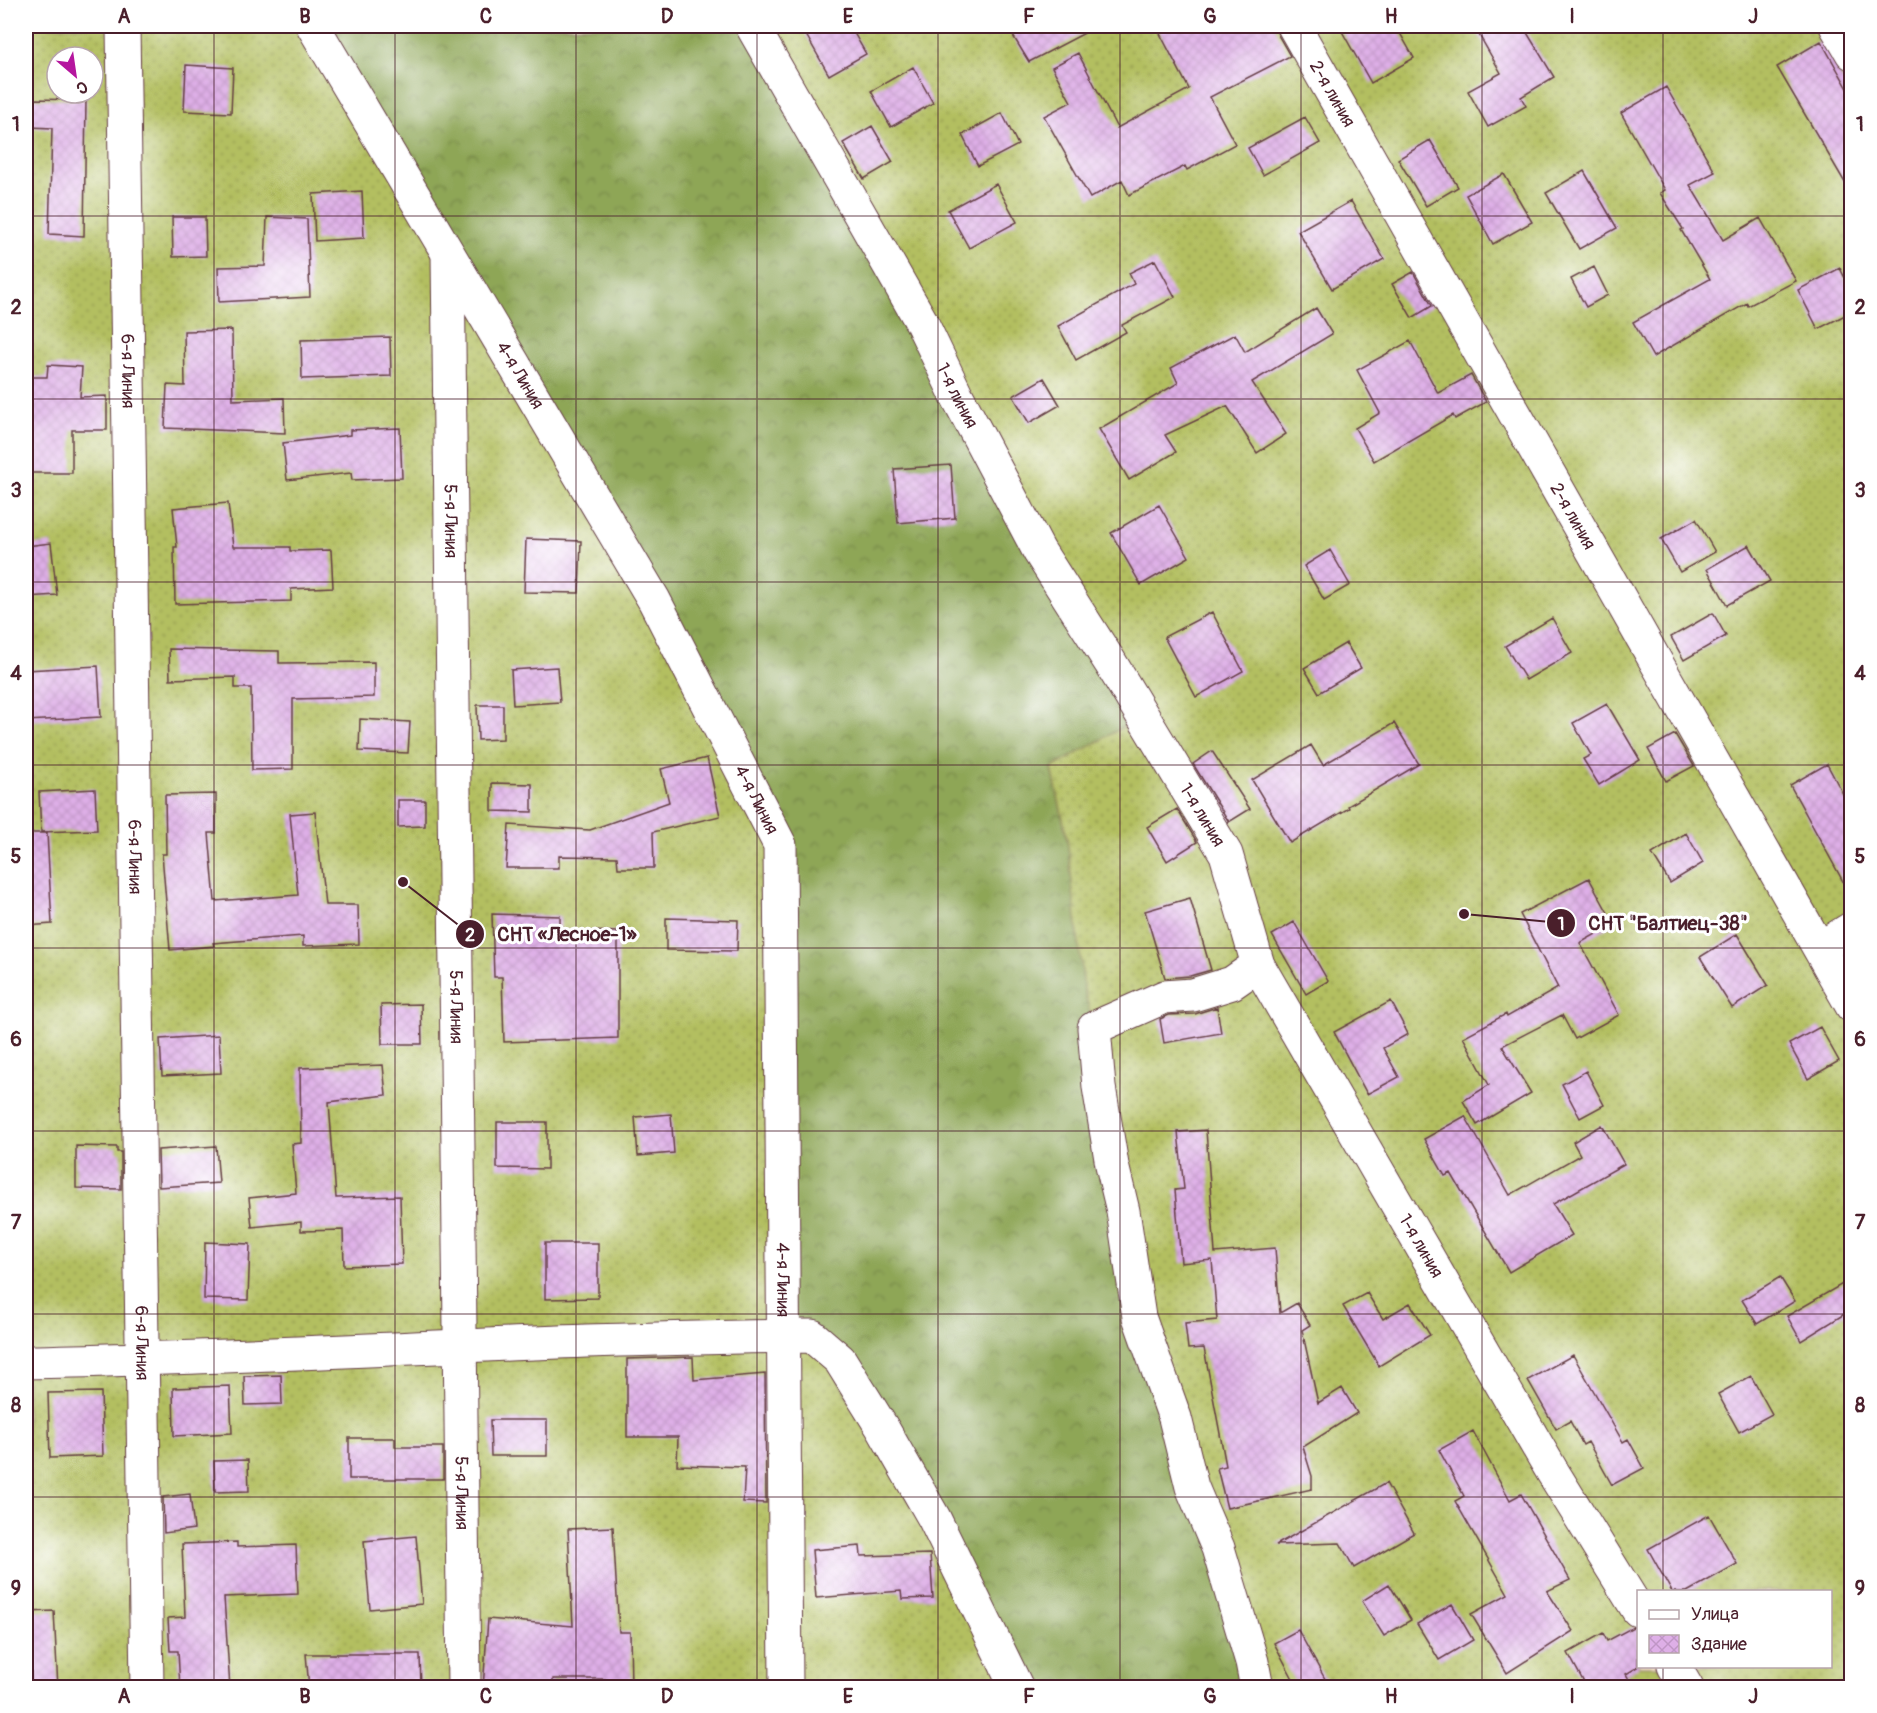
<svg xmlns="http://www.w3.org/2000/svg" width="1877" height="1713" font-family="Pangolin,sans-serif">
<defs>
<pattern id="forest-crowns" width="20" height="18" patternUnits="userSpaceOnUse" patternTransform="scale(1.5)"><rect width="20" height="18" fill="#8ea656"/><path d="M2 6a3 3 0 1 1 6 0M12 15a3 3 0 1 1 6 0" fill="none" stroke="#768747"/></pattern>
<pattern id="garden-dots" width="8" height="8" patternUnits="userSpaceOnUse" patternTransform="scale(1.5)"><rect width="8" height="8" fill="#b3bf60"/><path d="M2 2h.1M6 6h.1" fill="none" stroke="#949b4f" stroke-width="1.8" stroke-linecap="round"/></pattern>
<pattern id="building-cross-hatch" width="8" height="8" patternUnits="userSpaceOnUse" patternTransform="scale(1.5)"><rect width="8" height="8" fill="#deafe7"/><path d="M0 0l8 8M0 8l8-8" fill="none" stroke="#c096c6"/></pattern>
</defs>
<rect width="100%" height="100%" fill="#fff"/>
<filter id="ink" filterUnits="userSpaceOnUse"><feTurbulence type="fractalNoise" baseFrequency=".0167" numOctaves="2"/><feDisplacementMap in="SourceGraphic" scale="12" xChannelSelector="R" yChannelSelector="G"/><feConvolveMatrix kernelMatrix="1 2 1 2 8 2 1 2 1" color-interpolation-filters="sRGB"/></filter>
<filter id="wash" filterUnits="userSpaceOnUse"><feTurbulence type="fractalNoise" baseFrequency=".008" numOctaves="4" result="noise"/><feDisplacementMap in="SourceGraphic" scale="24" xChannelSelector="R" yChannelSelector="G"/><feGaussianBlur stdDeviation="1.35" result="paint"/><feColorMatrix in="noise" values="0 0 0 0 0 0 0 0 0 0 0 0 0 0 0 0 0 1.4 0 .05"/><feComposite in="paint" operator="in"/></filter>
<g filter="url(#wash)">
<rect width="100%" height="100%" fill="#f7e2cc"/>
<!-- forest -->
<path fill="url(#forest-crowns)" stroke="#6c6240" stroke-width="1.5" d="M313,26h439l390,690 -90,52 15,70 27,190 163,659h-239l-235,-350z"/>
<!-- garden -->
<path fill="url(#garden-dots)" stroke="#7e6f46" stroke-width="1.5" fill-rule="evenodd" d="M26,26h287l467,819 3,491h29l206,351 -992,1zM57,57h36v36h-36z
M752,26h1099v1661h-594l-82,-269 -81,-390 -10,-38 -17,-152 -15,-70 90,-52zM1638,1592h192v74h-192z"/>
<g id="blocks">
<!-- building -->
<path fill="url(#building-cross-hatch)" d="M801,26h49l16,28 -37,21z
M1007,26h91l-69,36z
M1156,26h119l3,9 12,21 -80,41 25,47 -48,26 -2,-4 -56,29 -7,-15 -32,18 -46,-82 27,-14 -19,-35 26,-14 39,75 72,-39z
M1339,26h57l18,32 -43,25z
M1474,26h49l31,51 -33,20 5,9 -38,21 -20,-36 33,-18z
M1821,41l30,53v99l-74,-126z
M186,65l47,3 -2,45 -47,-2z
M913,67l20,36 -42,24 -20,-36z
M1666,87l49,85 -25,13 33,55 37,-22 36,63 -48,25 -1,-3 -94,54 -20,-35 77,-43 -29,-49 2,-1 -23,-36 5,-3 -44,-77z
M31,99l55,1 -2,136 -35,-2 3,-106 -22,-1z
M1002,113l16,32 -40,21 -16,-31z
M1305,117l15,26 -57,32 -15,-27z
M872,126l21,36 -29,17 -21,-36z
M1430,140l28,47 -32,19 -28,-47z
M1584,171l33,57 -38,21 -33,-56z
M1504,174l28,48 -39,22 -27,-49z
M996,184l21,38 -48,26 -21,-38z
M362,191l2,47 -49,3 -2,-47z
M1351,201l33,58 -52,30 -34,-58z
M172,217h33l1,39 -33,1z
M267,217l40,2 3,78 -91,5 -1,-35 47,-1z
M1155,260l20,37 -53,28 4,7 -50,28 -18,-34 76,-42 -5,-11z
M1594,267l14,28 -22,12 -15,-28z
M1840,268l11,23v21l-33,17 -20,-39z
M1413,272l19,34 -20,12 -20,-34z
M1316,308l16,26 -80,48 34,52 -29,19 -30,-47 -62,29 11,17 -47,28 -30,-51 79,-46 -7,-15 64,-34 10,18z
M232,330l1,70 51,-2 1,35 -120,-5 2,-43 18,1 -1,-55z
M390,337l1,39 -89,3 -1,-39z
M1410,341l28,52 33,-18 15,27 -31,17 -2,-4 -79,46 -19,-33 25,-15 -23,-43z
M48,365l34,2 -2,30 27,-1v34h-35v43h-46v-96h21z
M1044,378l16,27 -31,18 -16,-27z
M400,428l2,50 -50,2 -1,-7 -64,7 -4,-37 67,-8v-5z
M951,465l4,53 -57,5 -4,-54z
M228,503l5,44h57v4l41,-1 2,37 -42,2v12l-116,3 -1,-57h3l-4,-39z
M1159,505l30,52 -48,28 -30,-52z
M1696,519l19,33 -35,20 -19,-33z
M526,539l55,2 -2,52 -55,-1z
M51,543l6,52 -31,2v-51z
M1749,545l21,36 -43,24 -20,-36z
M1330,550l20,35 -26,15 -20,-34z
M1212,612l31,59 -47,26 -32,-60z
M1713,613l13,23 -42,24 -13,-23z
M1552,618l20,35 -46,27 -21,-34z
M1346,643l15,25 -42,25 -15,-25z
M169,649l110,2v12l95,-1v35l-81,2v70l-41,1 -1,-82h-16v-11l-65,2z
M98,666l3,51 -75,4v-51z
M557,667l3,35 -47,3 -2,-35z
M1607,704l33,56 -41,25 -16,-26 8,-4 -18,-32z
M477,705h26v34l-25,1z
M360,719l50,3 -2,31 -49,-2z
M1394,723l25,41 -71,42 1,2 -59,35 -38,-63 59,-35 12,20z
M1675,734l19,32 -28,15 -18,-32z
M1212,751l38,58 -21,13 -36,-58z
M707,758l13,58 -67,16 1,36h-36l-1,-11 -58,-1v12h-53l3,-43 81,5 79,-28 -8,-33z
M1827,764l24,45v87l-61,-111z
M492,783l40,1v28l-40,-1z
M95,789l2,41 -56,2 -2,-40z
M216,794v39h-7l6,68 83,-6 -8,-81 25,-2 10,93h33l1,39 -56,2v-10l-90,7 1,3 -44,4 -8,-96h4l-1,-59z
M398,800h27v26l-27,1z
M1177,809l20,33 -30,19 -20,-34z
M26,833h21l5,91 -26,2z
M1686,833l17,30 -33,20 -18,-29z
M1589,878l25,46 -34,19 39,72 -44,24 -13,-24 -60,31 29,47 -54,32 -14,-24 26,-16 -26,-48 43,-23 1,3 51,-29 -38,-74z
M1190,898l21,72 -21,6 -25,2 -20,-67z
M492,914l68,2v14l58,2v106l-114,4 -2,-65h-8z
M666,918l72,2 -1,31 -71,-1z
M1294,922l34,59 -22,13 -34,-59z
M1737,934l31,51 -36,23 -32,-51z
M1391,1001l17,33 -25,14 16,29 -32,17 -33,-62z
M421,1004l1,40h-40l-1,-39z
M1217,1007l4,26 -57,10 -4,-24 9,-4 26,-1z
M1820,1027l19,34 -31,18 -19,-35z
M219,1035l2,38 -59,3 -2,-37z
M383,1065l3,30 -57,7 7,96 64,-2 2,68 -58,2 -1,-36 -42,1v-9l-49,5 -3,-29 47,-5 -4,-49 9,-1 -1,-75z
M1586,1071l18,34 -24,13 -18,-34z
M671,1114l3,39 -36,3 -3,-39z
M1465,1116l45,79 70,-40 -7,-13 29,-17 22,39 -71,40 19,31 -63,37 -58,-99 -6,3 -21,-37z
M497,1122h50v47l-50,-1z
M1206,1130l9,123 60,-5 5,65 17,-10 13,22 -8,5 16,73 24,-15 15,25 -54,34 9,29v13l-85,19 -10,-40 9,-2 -22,-118 -16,1 -3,-26 32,-3 -5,-60 -31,3 -6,-73 9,-1 -6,-57z
M76,1146l41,1v5h4v37l-45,-1z
M216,1146l3,37 -60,4 -1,-37z
M205,1242l45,2 -2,56 -44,-1z
M545,1243h53v55l-53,1z
M1780,1277l15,24 -38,23 -15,-24z
M1851,1279v31l-50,31 -14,-25z
M1367,1293l16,26 27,-16 20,32 -51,31 -36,-60z
M1573,1355l50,87 5,-3 16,29 -32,17 -24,-43 -5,3 -13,-24 -14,8 -28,-49z
M693,1357l1,23 71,-6 1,129 -23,-1 2,-35 -68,-2 1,-28h-51v-78z
M281,1375l1,29 -37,1 -1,-29z
M1751,1376l21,38 -33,18 -21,-38z
M230,1386l2,47 -58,3 -1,-48z
M101,1392l2,64 -53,2 -2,-65z
M490,1420h57v36h-56z
M1473,1431l37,69 11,-6 49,86 -23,11 26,40 -66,42 -36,-59 37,-20 -53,-93 9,-5 -25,-46z
M349,1438h46v9h48v32h-94z
M248,1460l1,31 -34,1 -1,-31z
M1386,1483l28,50 -60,35 -14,-25 -64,2z
M190,1494l4,35 -30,4 -1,-36z
M1709,1515l28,49 -50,28h-15l-24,-43z
M613,1527l6,105h11l1,56h-26v-9h-52v9h-70l5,-69 85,7 -5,-97z
M416,1536l6,68 -52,5 -6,-68z
M237,1542v5l59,-2 2,49 -74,3 6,91h-50l-2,-37h-8l-2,-33 17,-1 -3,-73z
M860,1546l1,10 69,-2 3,44 -31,1 -1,-8 -85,7 -4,-48z
M1389,1584l22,36 -27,16 -22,-35z
M1452,1604l21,36 -34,20 -22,-36z
M54,1611l4,77h-27v-31h-5v-45z
M1633,1627l5,2v38l-12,7 8,14h-47l-19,-35 35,-20 4,8z
M1298,1630l32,58h-32l-24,-45z
M306,1654h114l1,34h-112z"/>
</g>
</g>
<g filter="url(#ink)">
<use href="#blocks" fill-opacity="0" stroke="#643c43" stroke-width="1.5"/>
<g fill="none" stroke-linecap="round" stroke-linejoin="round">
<!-- minor casing -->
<g stroke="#643c43" stroke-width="35">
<g id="minor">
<path id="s1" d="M123,26l24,1662"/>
<path id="s2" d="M313,26l341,574 126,245 6,843"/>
<path id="s3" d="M752,26l169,295 36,75 82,155 71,111 116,192 32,111 294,506 86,139"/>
<path id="s4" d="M1294,26l558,980"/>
<path d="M1836,26l16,27"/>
<path id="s5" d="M448,255l16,1433"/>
<path d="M1820,948l32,-20"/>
<path d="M26,1362c262,-5 523,-24 786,-26l28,24 43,69 51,89 83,170"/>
<path d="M1674,1666l13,22"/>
<path d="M1257,1688l-5,-26 -34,-114 -26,-61 -17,-69 -36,-101 -16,-106 -11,-46 -13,-78 -5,-59 70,-31 29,-2 39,-12 26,-18"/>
</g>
</g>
<!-- minor -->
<use href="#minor" stroke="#fff" stroke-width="33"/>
</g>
</g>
<!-- grid -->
<path fill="none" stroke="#4a1f2b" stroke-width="1.5" stroke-opacity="0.55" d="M214,26v1662M395,26v1662M576,26v1662M757,26v1662M938,26v1662M1120,26v1662M1301,26v1662M1482,26v1662M1663,26v1566M26,216h1826M26,399h1826M26,582h1826M26,765h1826M26,948h1826M26,1131h1826M26,1314h1826M26,1497h1826M1663,1666v22"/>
<g text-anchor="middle" stroke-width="6" stroke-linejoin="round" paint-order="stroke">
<!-- street labels -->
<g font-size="18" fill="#4a1f2b" stroke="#fff">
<text dy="6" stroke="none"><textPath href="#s4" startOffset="78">2-я линия</textPath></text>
<text dy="6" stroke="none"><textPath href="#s1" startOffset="345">6-я Линия</textPath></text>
<text dy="6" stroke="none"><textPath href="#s2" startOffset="406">4-я Линия</textPath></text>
<text dy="6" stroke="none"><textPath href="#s3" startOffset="423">1-я линия</textPath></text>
<text dy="6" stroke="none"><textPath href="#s4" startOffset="564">2-я линия</textPath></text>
<text dy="6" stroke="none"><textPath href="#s5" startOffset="266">5-я Линия</textPath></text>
<text dy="6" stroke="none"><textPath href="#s2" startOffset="892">4-я Линия</textPath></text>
<text dy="6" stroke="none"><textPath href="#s3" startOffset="909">1-я линия</textPath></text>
<text dy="6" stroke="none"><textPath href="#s1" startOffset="831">6-я Линия</textPath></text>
<text dy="6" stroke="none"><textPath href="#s5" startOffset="752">5-я Линия</textPath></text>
<text dy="6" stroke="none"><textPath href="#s3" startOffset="1395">1-я линия</textPath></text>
<text dy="6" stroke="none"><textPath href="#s2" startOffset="1378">4-я Линия</textPath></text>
<text dy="6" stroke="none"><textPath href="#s1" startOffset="1317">6-я Линия</textPath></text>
<text dy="6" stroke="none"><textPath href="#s5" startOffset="1238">5-я Линия</textPath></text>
</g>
</g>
<!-- callouts -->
<path fill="none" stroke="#4a1f2b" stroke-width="2" d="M1464 914L1561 923M403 882L470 934"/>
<g fill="#4a1f2b" stroke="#fff" stroke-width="2">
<circle cx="1464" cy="914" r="6"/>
<circle cx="403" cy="882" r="6"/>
<circle cx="1561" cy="923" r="15"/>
<circle cx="470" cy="934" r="15"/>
</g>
<g font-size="18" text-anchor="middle" font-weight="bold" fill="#fff">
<text x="1561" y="930">1</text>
<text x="470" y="941">2</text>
</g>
<g font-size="20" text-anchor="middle" font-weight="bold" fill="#4a1f2b" stroke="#fff" stroke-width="6" stroke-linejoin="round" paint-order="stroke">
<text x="1668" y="930">СНТ "Балтиец-38"</text>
<text x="567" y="941">СНТ «Лесное-1»</text>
</g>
<!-- margin -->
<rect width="1877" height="1713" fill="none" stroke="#fff" stroke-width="66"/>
<!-- legend -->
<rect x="1637" y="1590" width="195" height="78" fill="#ffffff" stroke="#b7a5aa" stroke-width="1.5"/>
<rect x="1649" y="1610" width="30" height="9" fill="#ffffff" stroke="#b7a5aa" stroke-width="1.5"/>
<text x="1691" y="1620" font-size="18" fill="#4a1f2b">Улица</text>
<rect x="1649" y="1635" width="30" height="18" fill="url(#building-cross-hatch)" stroke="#b7a5aa" stroke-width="1.5"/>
<text x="1691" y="1650" font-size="18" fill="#4a1f2b">Здание</text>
<!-- north arrow -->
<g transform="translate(75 75) rotate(151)"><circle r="28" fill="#ffffff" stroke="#b7a5aa" stroke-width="1.5"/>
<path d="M0-4.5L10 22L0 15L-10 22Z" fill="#b5179e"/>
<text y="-9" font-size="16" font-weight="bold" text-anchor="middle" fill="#4a1f2b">С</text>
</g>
<rect x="33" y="33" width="1811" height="1647" fill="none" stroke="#4a1f2b" stroke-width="2"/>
<g font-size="20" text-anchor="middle" font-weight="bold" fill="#4a1f2b">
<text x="124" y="23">A</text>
<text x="305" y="23">B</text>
<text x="486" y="23">C</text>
<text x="667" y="23">D</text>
<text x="848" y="23">E</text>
<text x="1029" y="23">F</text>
<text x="1210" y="23">G</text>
<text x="1391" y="23">H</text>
<text x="1572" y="23">I</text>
<text x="1753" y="23">J</text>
<text x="16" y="131">1</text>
<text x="1860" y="131">1</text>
<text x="16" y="314">2</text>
<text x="1860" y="314">2</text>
<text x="16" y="497">3</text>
<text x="1860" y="497">3</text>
<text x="16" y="680">4</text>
<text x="1860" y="680">4</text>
<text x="16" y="863">5</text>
<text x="1860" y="863">5</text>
<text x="16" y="1046">6</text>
<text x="1860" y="1046">6</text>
<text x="16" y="1229">7</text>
<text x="1860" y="1229">7</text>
<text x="16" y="1412">8</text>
<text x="1860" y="1412">8</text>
<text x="16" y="1595">9</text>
<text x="1860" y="1595">9</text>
<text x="124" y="1703">A</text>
<text x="305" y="1703">B</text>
<text x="486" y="1703">C</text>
<text x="667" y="1703">D</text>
<text x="848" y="1703">E</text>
<text x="1029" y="1703">F</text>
<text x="1210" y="1703">G</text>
<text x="1391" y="1703">H</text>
<text x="1572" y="1703">I</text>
<text x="1753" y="1703">J</text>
</g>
</svg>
